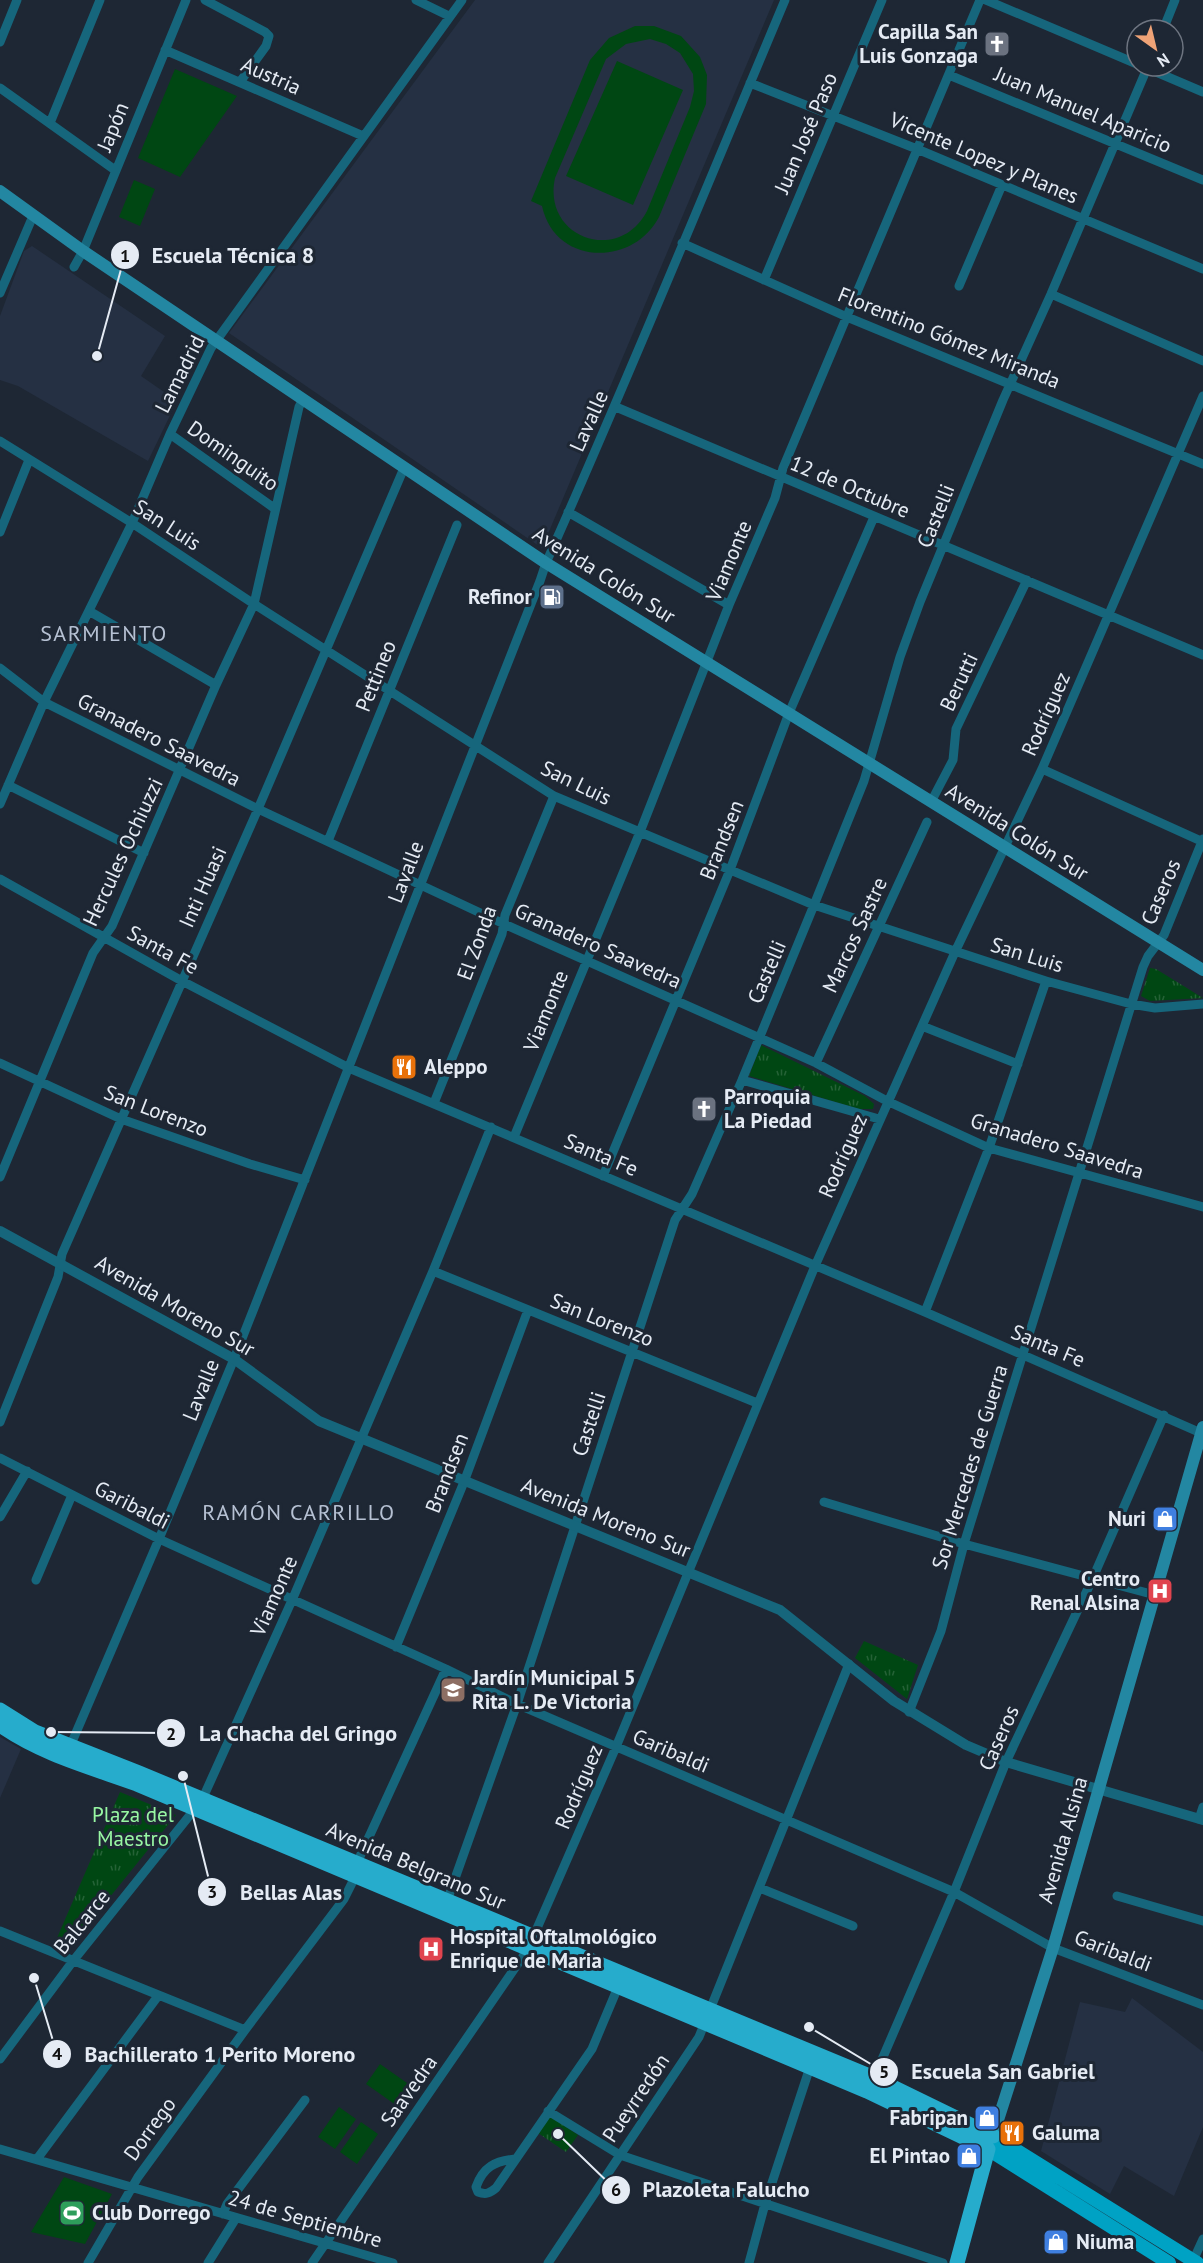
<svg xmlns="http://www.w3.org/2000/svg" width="1203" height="2263" font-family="'PT Sans',sans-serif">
<defs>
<pattern id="park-tufts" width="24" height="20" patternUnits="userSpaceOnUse" patternTransform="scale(1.5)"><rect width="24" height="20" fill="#004713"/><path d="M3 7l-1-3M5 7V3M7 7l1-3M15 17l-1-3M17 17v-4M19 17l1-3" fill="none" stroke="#256236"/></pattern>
</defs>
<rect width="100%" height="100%" fill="#1e2734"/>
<!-- built -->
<path fill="#253043" d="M475,0h299l-232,548 -313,-215z
M32,246l133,90 -24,40 36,25 -29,60 -130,-75 -18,-6v-64l24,-65z
M0,1737l21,12 -21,49z
M1132,1998l71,54v75l-29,69 -50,-30 -14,28 -69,-43 39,-149 45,10z"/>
<!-- grass -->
<path fill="#004713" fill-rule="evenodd" d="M635,26h19l27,10 19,21 7,18 -1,29 -47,113c-26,50 -104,49 -117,-11l-11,-5 59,-141 19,-22zM650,39l16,5 14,9 13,21 1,17 -4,16 -43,104c-28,54 -105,27 -92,-33l51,-119 20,-15z
M617,61l66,29 -50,115 -67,-29z
M175,69l62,27 -57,81 -42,-19z
M134,180l21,9 -15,37 -21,-9z
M380,2064l37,26 -14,20 -37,-26z
M339,2107l17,12 -21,30 -17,-12z
M361,2122l17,12 -21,30 -17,-12z
M64,2177l48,17 -27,50 -54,-12z"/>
<!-- park -->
<path fill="url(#park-tufts)" d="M1150,968l6,1 47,29 -53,3 -9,-5z
M761,1045l104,51 9,8 -1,5h-14l-110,-33z
M864,1641l54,24 -11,34 -52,-41z
M120,1792l56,23 -108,134 -14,-4z
M550,2116l28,19 -12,17 -28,-19z"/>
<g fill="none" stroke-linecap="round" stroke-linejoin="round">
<!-- minor -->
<path stroke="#16667c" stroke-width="9" d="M205,0l60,32 4,4 -3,10 -26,36
M416,0l33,16
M986,0l151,64
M1163,30l12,-30
M0,42l17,-42
M165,50l198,86
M1142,66l61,26
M949,75l254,105
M750,83l167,66 286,120
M0,88l115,82
M50,123l50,-123
M682,243l165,74 356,147
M74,267l9,-16 103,-251
M764,280l118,-280
M959,286l43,-101
M0,293l33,-77
M1051,294l152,67
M616,407l587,248
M170,434l104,74
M0,441l132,82 122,81 300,192 260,109 232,76 85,23 24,4 48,-4
M568,512l161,93
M0,532l29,-72
M89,611l127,74
M0,668l44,34 214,107 246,115 312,139 71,38 102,47 214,59
M1042,769l161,73
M8,785l136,68
M931,802l22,-42 3,-31 71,-149
M0,804l44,-102 88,-179 38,-89 41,-86 251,-348
M328,841l129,-316
M0,879l182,102 167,87 576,244 278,122
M922,1026l96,38
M0,1063l121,56 129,45 55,16
M816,1063l111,-241
M742,1080l137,39
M434,1103l68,-169 3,-19 49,-119
M514,1137l126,-305 89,-227 46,-107 8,-30 197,-468
M603,1176l127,-306 59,-157 85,-196
M0,1177l93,-224 19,-27 104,-241 38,-81 45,-197 4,-8
M433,1271l324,132
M925,1312l64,-164 57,-167
M0,1422l58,-145 4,-23 196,-445 146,-341
M0,1458l159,81 287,130 71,35 437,188 99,56 150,57
M824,1502l140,42 191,51
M0,1517l27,-46
M36,1580l36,-85
M396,1647l68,-165 64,-172
M909,1712l32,-81 23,-87 179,-577 5,-11 16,-21 39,-96
M69,1749l90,-210 75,-180 306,-778 6,-18c83,-186 160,-375 239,-563
M1199,1819l4,-12
M357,1863l89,-194
M760,1888l93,38
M1117,1896l86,25
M447,1901l70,-197 158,-484 17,-26 50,-114 72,-175 50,-124 36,-124 20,-55 83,-202 48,-106 97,-228
M0,1931l245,99
M0,2059l73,-98 129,-161 91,-202 140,-327 58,-144
M874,2078l80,-186 52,-130 86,-182 72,-165
M548,2111l72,44 323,108
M0,2149l393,114
M37,2159l121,-163
M515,2159c-20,2 -32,8 -39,28l2,5c8,3 12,1 18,-4l96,-139 26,-62
M223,2214l4,-10 78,-104
M88,2263l50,-86 107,-147 99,-131 11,-22
M208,2263l28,-45
M312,2263l216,-314 88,-202 199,-481 140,-314 87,-183 161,-373
M548,2263l151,-226 150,-373
M749,2263l16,-59 46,-140
M1192,2263l11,-24"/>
<!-- tertiary -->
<path stroke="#16667c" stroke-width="10" d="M0,1231l234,128 85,62 461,189 114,91 72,44 40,17 197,58"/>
<!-- secondary -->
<path stroke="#2387a2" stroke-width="12" d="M0,191l83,60 463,312 657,407
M990,2145l63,-197 150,-521"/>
<!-- primary -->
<path stroke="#00a2c4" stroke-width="14" d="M993,2136l204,127
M988,2149l181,114"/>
<!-- trunk -->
<path stroke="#26accc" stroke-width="15" d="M0,1710l35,22 104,41 735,305 119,58
M0,1725c41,29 90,42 137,59l730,307 121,58 -31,114"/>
</g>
<!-- icons -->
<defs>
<g id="church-square" transform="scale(1.35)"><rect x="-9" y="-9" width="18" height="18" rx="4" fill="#6b7280" stroke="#1e2734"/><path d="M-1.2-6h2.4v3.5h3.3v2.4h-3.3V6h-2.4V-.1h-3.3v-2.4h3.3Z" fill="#fff"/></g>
<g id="fuel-square" transform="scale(1.35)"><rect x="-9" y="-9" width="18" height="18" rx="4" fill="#5c6f8a" stroke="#1e2734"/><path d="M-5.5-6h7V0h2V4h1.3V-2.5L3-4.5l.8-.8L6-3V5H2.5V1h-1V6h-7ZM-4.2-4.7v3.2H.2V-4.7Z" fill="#fff"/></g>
<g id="restaurant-square" transform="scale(1.35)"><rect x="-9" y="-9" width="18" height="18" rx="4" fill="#e8710a" stroke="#1e2734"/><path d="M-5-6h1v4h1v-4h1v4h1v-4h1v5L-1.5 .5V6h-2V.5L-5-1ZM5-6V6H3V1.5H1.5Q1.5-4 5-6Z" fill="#fff"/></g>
<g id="shop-square" transform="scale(1.35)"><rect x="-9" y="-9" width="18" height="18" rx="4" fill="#3f7fe0" stroke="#1e2734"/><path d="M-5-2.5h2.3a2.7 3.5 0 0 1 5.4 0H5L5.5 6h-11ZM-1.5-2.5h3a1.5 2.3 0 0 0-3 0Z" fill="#fff"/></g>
<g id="hospital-square" transform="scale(1.35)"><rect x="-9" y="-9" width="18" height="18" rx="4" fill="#e0444e" stroke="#1e2734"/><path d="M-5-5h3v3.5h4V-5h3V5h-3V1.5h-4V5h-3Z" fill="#fff"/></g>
<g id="school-square" transform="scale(1.35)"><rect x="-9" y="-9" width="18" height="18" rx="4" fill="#8d6e63" stroke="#1e2734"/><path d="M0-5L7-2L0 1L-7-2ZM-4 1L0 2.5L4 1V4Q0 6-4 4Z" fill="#fff"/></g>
<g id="stadium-square" transform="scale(1.35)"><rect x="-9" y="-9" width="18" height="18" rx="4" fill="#2e9e5b" stroke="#1e2734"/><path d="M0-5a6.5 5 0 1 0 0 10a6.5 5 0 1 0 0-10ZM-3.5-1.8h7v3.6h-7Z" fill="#fff"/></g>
</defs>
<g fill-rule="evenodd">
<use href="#church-square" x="997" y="44"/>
<use href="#fuel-square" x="552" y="597"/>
<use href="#restaurant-square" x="404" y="1067"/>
<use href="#church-square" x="704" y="1109"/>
<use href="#shop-square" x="1165" y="1519"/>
<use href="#hospital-square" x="1160" y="1591"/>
<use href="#school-square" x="453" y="1690"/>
<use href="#hospital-square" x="431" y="1949"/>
<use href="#shop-square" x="987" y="2118"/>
<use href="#restaurant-square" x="1012" y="2133"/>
<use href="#shop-square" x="969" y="2156"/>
<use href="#stadium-square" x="72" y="2213"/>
<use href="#shop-square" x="1056" y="2242"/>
</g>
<g text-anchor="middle" stroke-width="6" stroke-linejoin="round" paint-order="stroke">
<!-- poi labels -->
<g font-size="21" font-weight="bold" fill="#e5ebf4" stroke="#1e2734" text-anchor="start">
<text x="978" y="39" text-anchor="end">Capilla San<tspan x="978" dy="24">Luis Gonzaga</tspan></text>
<text x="532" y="604" text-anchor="end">Refinor</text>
<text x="424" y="1074">Aleppo</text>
<text x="724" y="1104">Parroquia<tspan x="724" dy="24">La Piedad</tspan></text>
<text x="1146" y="1526" text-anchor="end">Nuri</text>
<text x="1140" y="1586" text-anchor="end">Centro<tspan x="1140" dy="24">Renal Alsina</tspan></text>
<text x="472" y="1685">Jardín Municipal 5<tspan x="472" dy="24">Rita L. De Victoria</tspan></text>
<text x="450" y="1944">Hospital Oftalmológico<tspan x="450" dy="24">Enrique de Maria</tspan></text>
<text x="968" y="2125" text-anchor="end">Fabripan</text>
<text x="1032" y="2140">Galuma</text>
<text x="950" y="2163" text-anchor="end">El Pintao</text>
<text x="92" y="2220">Club Dorrego</text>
<text x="1076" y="2249">Niuma</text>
</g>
<!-- street labels -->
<g font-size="21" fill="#e5ebf4" stroke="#1e2734">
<text transform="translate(271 76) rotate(24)" y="7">Austria</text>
<text transform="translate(1083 110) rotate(23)" y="7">Juan Manuel Aparicio</text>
<text transform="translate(113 127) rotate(-68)" y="7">Japón</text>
<text transform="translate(806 133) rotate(-67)" y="7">Juan José Paso</text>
<text transform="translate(984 158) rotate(23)" y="7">Vicente Lopez y Planes</text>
<text transform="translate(949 338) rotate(22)" y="7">Florentino Gómez Miranda</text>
<text transform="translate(180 374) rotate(-63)" y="7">Lamadrid</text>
<text transform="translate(589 421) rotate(-66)" y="7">Lavalle</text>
<text transform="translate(233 456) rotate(35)" y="7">Dominguito</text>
<text transform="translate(850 487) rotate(23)" y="7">12 de Octubre</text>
<text transform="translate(936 516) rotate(-68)" y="7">Castelli</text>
<text transform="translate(167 525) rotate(33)" y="7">San Luis</text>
<text transform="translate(729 561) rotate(-67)" y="7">Viamonte</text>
<text transform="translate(604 575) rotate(32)" y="7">Avenida Colón Sur</text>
<text transform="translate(376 676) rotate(-68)" y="7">Pettineo</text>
<text transform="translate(959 682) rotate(-65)" y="7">Berutti</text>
<text transform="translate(1046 714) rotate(-66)" y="7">Rodríguez</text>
<text transform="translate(159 740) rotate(27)" y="7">Granadero Saavedra</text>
<text transform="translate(576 783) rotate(26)" y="7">San Luis</text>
<text transform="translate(1017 832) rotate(32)" y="7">Avenida Colón Sur</text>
<text transform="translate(722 840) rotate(-68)" y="7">Brandsen</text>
<text transform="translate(123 852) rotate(-65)" y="7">Hercules Ochiuzzi</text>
<text transform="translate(406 872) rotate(-69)" y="7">Lavalle</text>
<text transform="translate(203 887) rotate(-66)" y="7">Inti Huasi</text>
<text transform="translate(1161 892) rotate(-67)" y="7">Caseros</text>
<text transform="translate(855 935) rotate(-65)" y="7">Marcos Sastre</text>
<text transform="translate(477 943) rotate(-70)" y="7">El Zonda</text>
<text transform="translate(598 946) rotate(24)" y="7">Granadero Saavedra</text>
<text transform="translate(163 950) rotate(29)" y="7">Santa Fe</text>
<text transform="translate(1027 955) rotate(17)" y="7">San Luis</text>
<text transform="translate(767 972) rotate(-67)" y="7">Castelli</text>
<text transform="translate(546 1011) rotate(-68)" y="7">Viamonte</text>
<text transform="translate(156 1111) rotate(21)" y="7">San Lorenzo</text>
<text transform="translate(1057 1146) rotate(17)" y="7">Granadero Saavedra</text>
<text transform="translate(601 1155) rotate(23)" y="7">Santa Fe</text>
<text transform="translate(843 1156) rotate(-66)" y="7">Rodríguez</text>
<text transform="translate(175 1306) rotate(30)" y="7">Avenida Moreno Sur</text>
<text transform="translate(602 1320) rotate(22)" y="7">San Lorenzo</text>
<text transform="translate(1048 1346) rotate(23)" y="7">Santa Fe</text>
<text transform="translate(201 1390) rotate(-68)" y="7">Lavalle</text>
<text transform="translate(589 1424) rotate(-72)" y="7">Castelli</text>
<text transform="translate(970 1467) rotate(-73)" y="7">Sor Mercedes de Guerra</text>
<text transform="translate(447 1473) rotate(-69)" y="7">Brandsen</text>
<text transform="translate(132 1505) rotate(27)" y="7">Garibaldi</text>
<text transform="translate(606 1518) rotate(22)" y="7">Avenida Moreno Sur</text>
<text transform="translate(274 1596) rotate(-66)" y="7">Viamonte</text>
<text transform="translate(999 1738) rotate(-66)" y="7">Caseros</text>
<text transform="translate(671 1751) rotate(23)" y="7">Garibaldi</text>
<text transform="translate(579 1787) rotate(-67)" y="7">Rodríguez</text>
<text transform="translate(1063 1840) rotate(-74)" y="7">Avenida Alsina</text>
<text transform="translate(416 1866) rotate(23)" y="7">Avenida Belgrano Sur</text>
<text transform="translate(82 1922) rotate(-51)" y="7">Balcarce</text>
<text transform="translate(1113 1951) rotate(21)" y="7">Garibaldi</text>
<text transform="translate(409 2091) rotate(-55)" y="7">Saavedra</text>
<text transform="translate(636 2098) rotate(-56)" y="7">Pueyrredón</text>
<text transform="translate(150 2129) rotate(-54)" y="7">Dorrego</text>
<text transform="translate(305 2219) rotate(16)" y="7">24 de Septiembre</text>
</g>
<!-- park labels -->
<g font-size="21" fill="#98f7a3" stroke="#1e2734">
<text x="133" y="1822">Plaza del<tspan x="133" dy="24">Maestro</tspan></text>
</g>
<!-- neighbourhood labels -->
<g font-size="22" letter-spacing="1.5" fill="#b6c1d3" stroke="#1e2734">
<text x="104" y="641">SARMIENTO</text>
<text x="299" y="1520">RAMÓN CARRILLO</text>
</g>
</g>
<!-- callouts -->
<path fill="none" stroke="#e5ebf4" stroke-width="2" d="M97 356L125 255M51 1732L171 1733M183 1776L212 1892M34 1978L57 2054M809 2027L884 2072M558 2134L616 2190"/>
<g fill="#e5ebf4" stroke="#1e2734" stroke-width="2">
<circle cx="97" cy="356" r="6"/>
<circle cx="51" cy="1732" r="6"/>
<circle cx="183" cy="1776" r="6"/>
<circle cx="34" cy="1978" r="6"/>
<circle cx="809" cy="2027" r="6"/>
<circle cx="558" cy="2134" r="6"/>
<circle cx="125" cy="255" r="15"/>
<circle cx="171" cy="1733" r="15"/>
<circle cx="212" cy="1892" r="15"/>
<circle cx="57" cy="2054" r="15"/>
<circle cx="884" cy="2072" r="15"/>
<circle cx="616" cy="2190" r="15"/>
</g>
<g font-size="18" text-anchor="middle" font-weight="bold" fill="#111">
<text x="125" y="262">1</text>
<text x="171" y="1740">2</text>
<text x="212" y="1898">3</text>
<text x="57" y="2060">4</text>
<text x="884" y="2078">5</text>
<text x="616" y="2196">6</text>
</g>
<g font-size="22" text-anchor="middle" font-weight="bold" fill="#e5ebf4" stroke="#1e2734" stroke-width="6" stroke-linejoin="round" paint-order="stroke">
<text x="233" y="263">Escuela Técnica 8</text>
<text x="298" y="1741">La Chacha del Gringo</text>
<text x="291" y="1900">Bellas Alas</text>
<text x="220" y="2062">Bachillerato 1 Perito Moreno</text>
<text x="1003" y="2079">Escuela San Gabriel</text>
<text x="726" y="2197">Plazoleta Falucho</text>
</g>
<!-- north arrow -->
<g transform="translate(1155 48) rotate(146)"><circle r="28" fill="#1e2734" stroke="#6e7581" stroke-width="1.5"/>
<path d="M0-4.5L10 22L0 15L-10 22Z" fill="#efa377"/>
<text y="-9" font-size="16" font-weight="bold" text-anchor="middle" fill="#e5ebf4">N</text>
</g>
</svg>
